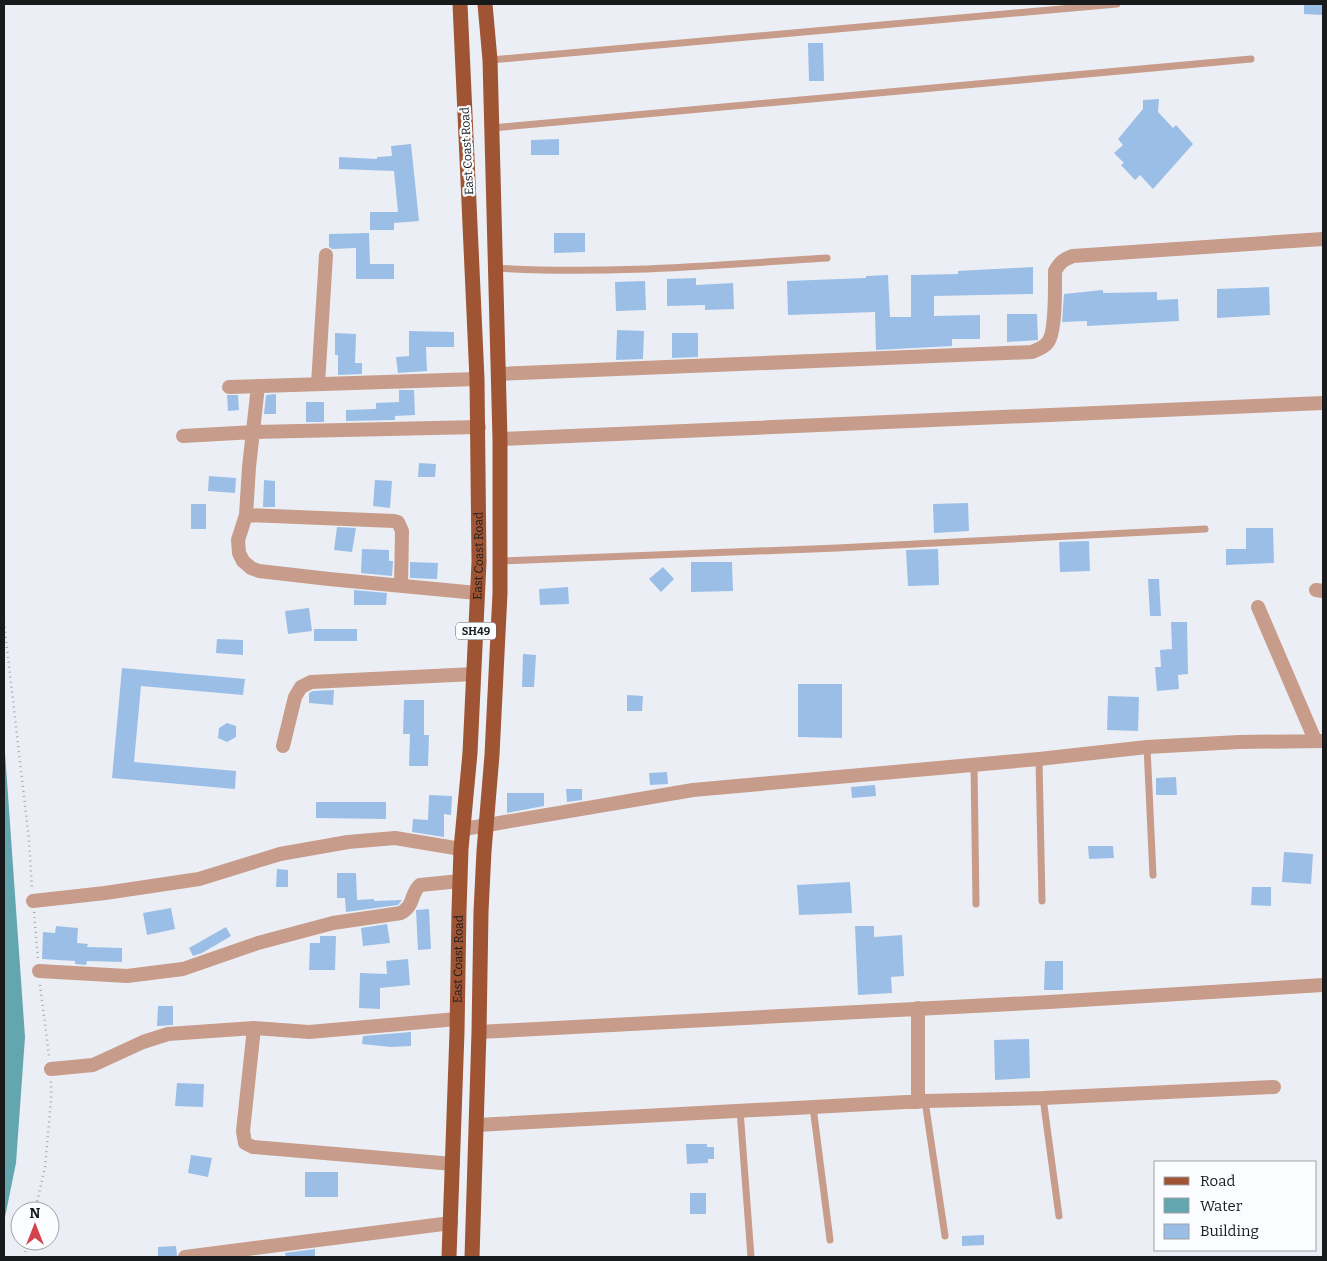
<svg xmlns="http://www.w3.org/2000/svg" width="1327" height="1261" font-family="Bitter,serif">
<rect width="100%" height="100%" fill="#ebeff5"/>
<!-- water -->
<path fill="#63a6b0" d="M4,738l21,299 -9,126 -12,59z"/>
<!-- building -->
<path fill="#9bbee7" d="M1304,4h19v11l-19,-1z
M808,43h15l1,38h-15z
M1159,99l-1,13 15,16 3,-3 17,19 -40,45 -13,-14 -5,5 -14,-15 3,-2 -10,-10 9,-8 -5,-6 25,-30v-9z
M559,139v16h-28v-15z
M411,144l8,77 -25,2v7h-24v-18h28l-4,-41 -55,-2v-12l38,2v-2l15,-1 -1,-10z
M369,233l1,31h24v15h-38v-31l-24,1 -3,-2v-13z
M554,233h31v19l-31,1z
M1033,267v27l-99,2v20l46,-1v24h-28v7l-76,4 -1,-38 -87,3 -1,-34 79,-3v-2l22,-1 2,42h21v-42l47,-1v-3z
M696,278v7l37,-2 1,26 -29,1v-5l-38,1v-27z
M645,281l1,29 -30,1 -1,-29z
M1269,287l1,28 -53,3v-29z
M1103,290v3l54,-1v8l21,-1 1,22 -92,5v-5l-25,1 2,-28z
M1007,314h30l1,26 -31,2z
M617,330l27,1 -1,28 -27,1z
M409,331l45,1v15h-28l1,24 -29,2 -2,-16 13,-1z
M335,333l21,1 -1,29h7v11l-24,1v-20h-3z
M672,333h26v24l-26,1z
M399,390h15l1,25 -20,1v4l-49,1v-11l30,-1v-6l23,-1z
M276,394v20h-12l2,-19z
M227,395h11l1,15 -11,1z
M306,402h18v20h-18z
M419,463l17,1 -1,13h-17z
M209,476l27,2 -1,15 -27,-2z
M264,480l11,1v26h-12z
M375,480l17,1 -2,27 -17,-2z
M968,503l1,28 -35,2 -1,-29z
M191,504h15v25h-15z
M337,527l19,1 -4,24 -18,-2z
M1246,528h27l1,35 -48,2v-16h20z
M1089,541l1,30 -30,1 -1,-30z
M362,549l27,1v11h4l-1,15 -31,-3z
M938,549l1,36 -31,1 -2,-36z
M410,562l28,1 -1,16 -27,-1z
M691,562h41l1,29 -42,1z
M663,567l11,12 -13,13 -12,-13z
M1148,579h11l2,37h-11z
M568,587l1,17 -29,1 -1,-16z
M354,590l33,3 -1,12h-32z
M309,608l3,23 -24,3 -3,-23z
M1171,622h16l1,52 -10,1 1,14 -22,2 -2,-24h6l-1,-17 12,-1z
M314,629h43v12h-43z
M217,639l26,1v15l-27,-2z
M523,654l13,1 -2,32h-12z
M122,668l123,11 -2,16 -102,-9 -7,76 102,9 -1,18 -123,-11z
M798,684h44v54l-44,-1z
M334,690l-1,15 -24,-2v-10l4,-2z
M627,695l16,1 -1,15h-15z
M1108,696l31,1 -1,34 -31,-1z
M404,700h20v35h5l-1,31h-19l1,-32h-7z
M227,723l9,3v11l-9,5 -9,-4 1,-10z
M667,772l1,12 -18,1 -1,-12z
M1176,777l1,18h-21v-17z
M875,785l1,11 -24,2 -1,-11z
M566,789h16v11l-15,2z
M507,793h37v13l-37,7z
M429,795l23,1 -1,19 -7,-1v23l-32,-5 1,-13 15,1z
M316,802h70v17l-70,-1z
M1088,846h25l1,12 -25,1z
M1284,852l29,2 -2,30 -29,-2z
M277,869l11,1v17h-12z
M337,873h19l1,27 17,-1v2l28,-1 -4,5 -52,7 -1,-14h-8z
M850,882l2,31 -53,2 -2,-30z
M1252,887h19v19l-20,-1z
M171,908l4,21 -28,6 -4,-22z
M429,909l2,40 -13,1 -2,-40z
M387,924l3,19 -27,3 -2,-18z
M56,926l22,2 -1,15 11,1 -1,3 35,1v14l-35,-1 -1,4 -11,-1v-3l-33,-2 1,-27 12,1z
M855,926h19v11l28,-2 2,41 -13,1 1,16 -34,2z
M226,927l5,9 -29,17 -9,3 -4,-8z
M320,936h16l-1,34h-26l1,-27h10z
M408,959l2,26 -30,3v21l-21,-1 1,-35 27,1 -1,-13z
M1045,961h18v29h-19z
M158,1006h15v19l-16,1z
M411,1032v14l-20,1 -29,-3 1,-8z
M1029,1039l1,39 -35,2 -1,-40z
M177,1083l27,1 -1,23 -28,-1z
M686,1144h21v3h7v12h-6v4l-21,1z
M191,1155l21,3 -4,19 -20,-4z
M305,1172h33v25h-33z
M690,1193h16v21h-16z
M984,1235v10l-22,1v-10z
M176,1246l1,10 -19,1v-10z
M315,1249v8h-29l-1,-4z"/>
<g fill="none" stroke-linecap="round" stroke-linejoin="round">
<!-- path -->
<path stroke="#a6a9ae" stroke-width="2.5" stroke-dasharray="1 4" stroke-linecap="butt" d="M4,622l25,218 3,50
M34,912l4,47
M40,985l9,71
M35,1211l10,-44 6,-67v-19
M24,1257l4,-16"/>
<!-- service -->
<path stroke="#c79c8a" stroke-width="7" d="M490,60l627,-56
M492,128l759,-69
M496,268c110,7 220,-3 331,-10
M500,561l337,-13 368,-19
M1147,747l6,128
M1039,759l3,142
M974,765l2,139
M1043,1098l16,118
M925,1101l20,135
M813,1107l17,133
M740,1110l11,147"/>
<!-- minor -->
<path stroke="#c79c8a" stroke-width="14" d="M498,374l534,-22c6,-3 12,-4 16,-10 8,-10 7,-57 7,-71 5,-9 9,-12 18,-15l250,-17
M318,384l8,-129
M258,386l-9,81 -3,48 -8,25 1,13 4,8 8,7 8,3 70,8 148,14
M229,387l248,-8
M183,436l71,-4 225,-5
M500,439l823,-36
M246,515l148,6 4,1 4,9 -1,55
M1316,590l7,1
M1258,607l57,133
M283,746l12,-49 6,-10 10,-5 163,-8
M464,829l229,-39 346,-31 108,-12 92,-5 84,-1
M33,901l72,-8 94,-14 81,-25 68,-12 47,-4 66,11
M39,971l88,5 56,-7 75,-26 75,-20 68,-10c14,-8 9,-19 19,-28l40,-4
M254,1028l-11,103 2,12 8,4 200,17
M479,1032l570,-30 274,-17
M51,1069l42,-4 50,-23 25,-8 86,-6 55,4 148,-13
M918,1102v-94
M476,1125l449,-24 118,-3 231,-11
M185,1257l266,-34"/>
<!-- primary -->
<g stroke="#9f5433" stroke-width="15">
<path id="s1" d="M449,1257l8,-225 2,-121 2,-62 9,-96 9,-191 -2,-183 -17,-375"/>
<path d="M472,1257l7,-225 2,-120 3,-61 8,-96 8,-162v-154l-10,-379 -5,-56"/>
</g>
</g>
<g text-anchor="middle" stroke-width="4.5" stroke-linejoin="round" paint-order="stroke">
<!-- shield labels -->
<rect fill="#fbfcff" stroke="#5c5e60" stroke-width="1" x="456" y="622.5" width="40" height="17" rx="4"/>
<g font-size="11" font-weight="bold" fill="#181a1c">
<text x="476" y="635">SH49</text>
</g>
<!-- street labels -->
<g font-size="12" fill="#181a1c" stroke="#fbfcff">
<text transform="translate(467 151) rotate(-93)" y="4">East Coast Road</text>
<text dy="4" stroke="none"><textPath href="#s1" startOffset="702">East Coast Road</textPath></text>
<text dy="4" stroke="none"><textPath href="#s1" startOffset="298">East Coast Road</textPath></text>
</g>
</g>
<!-- border -->
<rect width="1327" height="1261" fill="none" stroke="#181a1c" stroke-width="10"/>
<!-- legend -->
<rect x="1154" y="1161" width="162" height="90" fill="#fbfcff" stroke="#a0a2a4"/>
<rect x="1164" y="1177" width="25" height="8" fill="#9f5433" stroke="#a0a2a4"/>
<text x="1200" y="1186" font-size="15" fill="#181a1c">Road</text>
<rect x="1164" y="1198" width="25" height="15" fill="#63a6b0" stroke="#a0a2a4"/>
<text x="1200" y="1211" font-size="15" fill="#181a1c">Water</text>
<rect x="1164" y="1224" width="25" height="15" fill="#9bbee7" stroke="#a0a2a4"/>
<text x="1200" y="1236" font-size="15" fill="#181a1c">Building</text>
<!-- north arrow -->
<g transform="translate(35 1226)"><circle r="24" fill="#fbfcff" stroke="#a0a2a4"/>
<path d="M0-4L9 19L0 12L-9 19Z" fill="#d4444c"/>
<text y="-8" font-size="14" font-weight="bold" text-anchor="middle" fill="#181a1c">N</text>
</g>
</svg>
